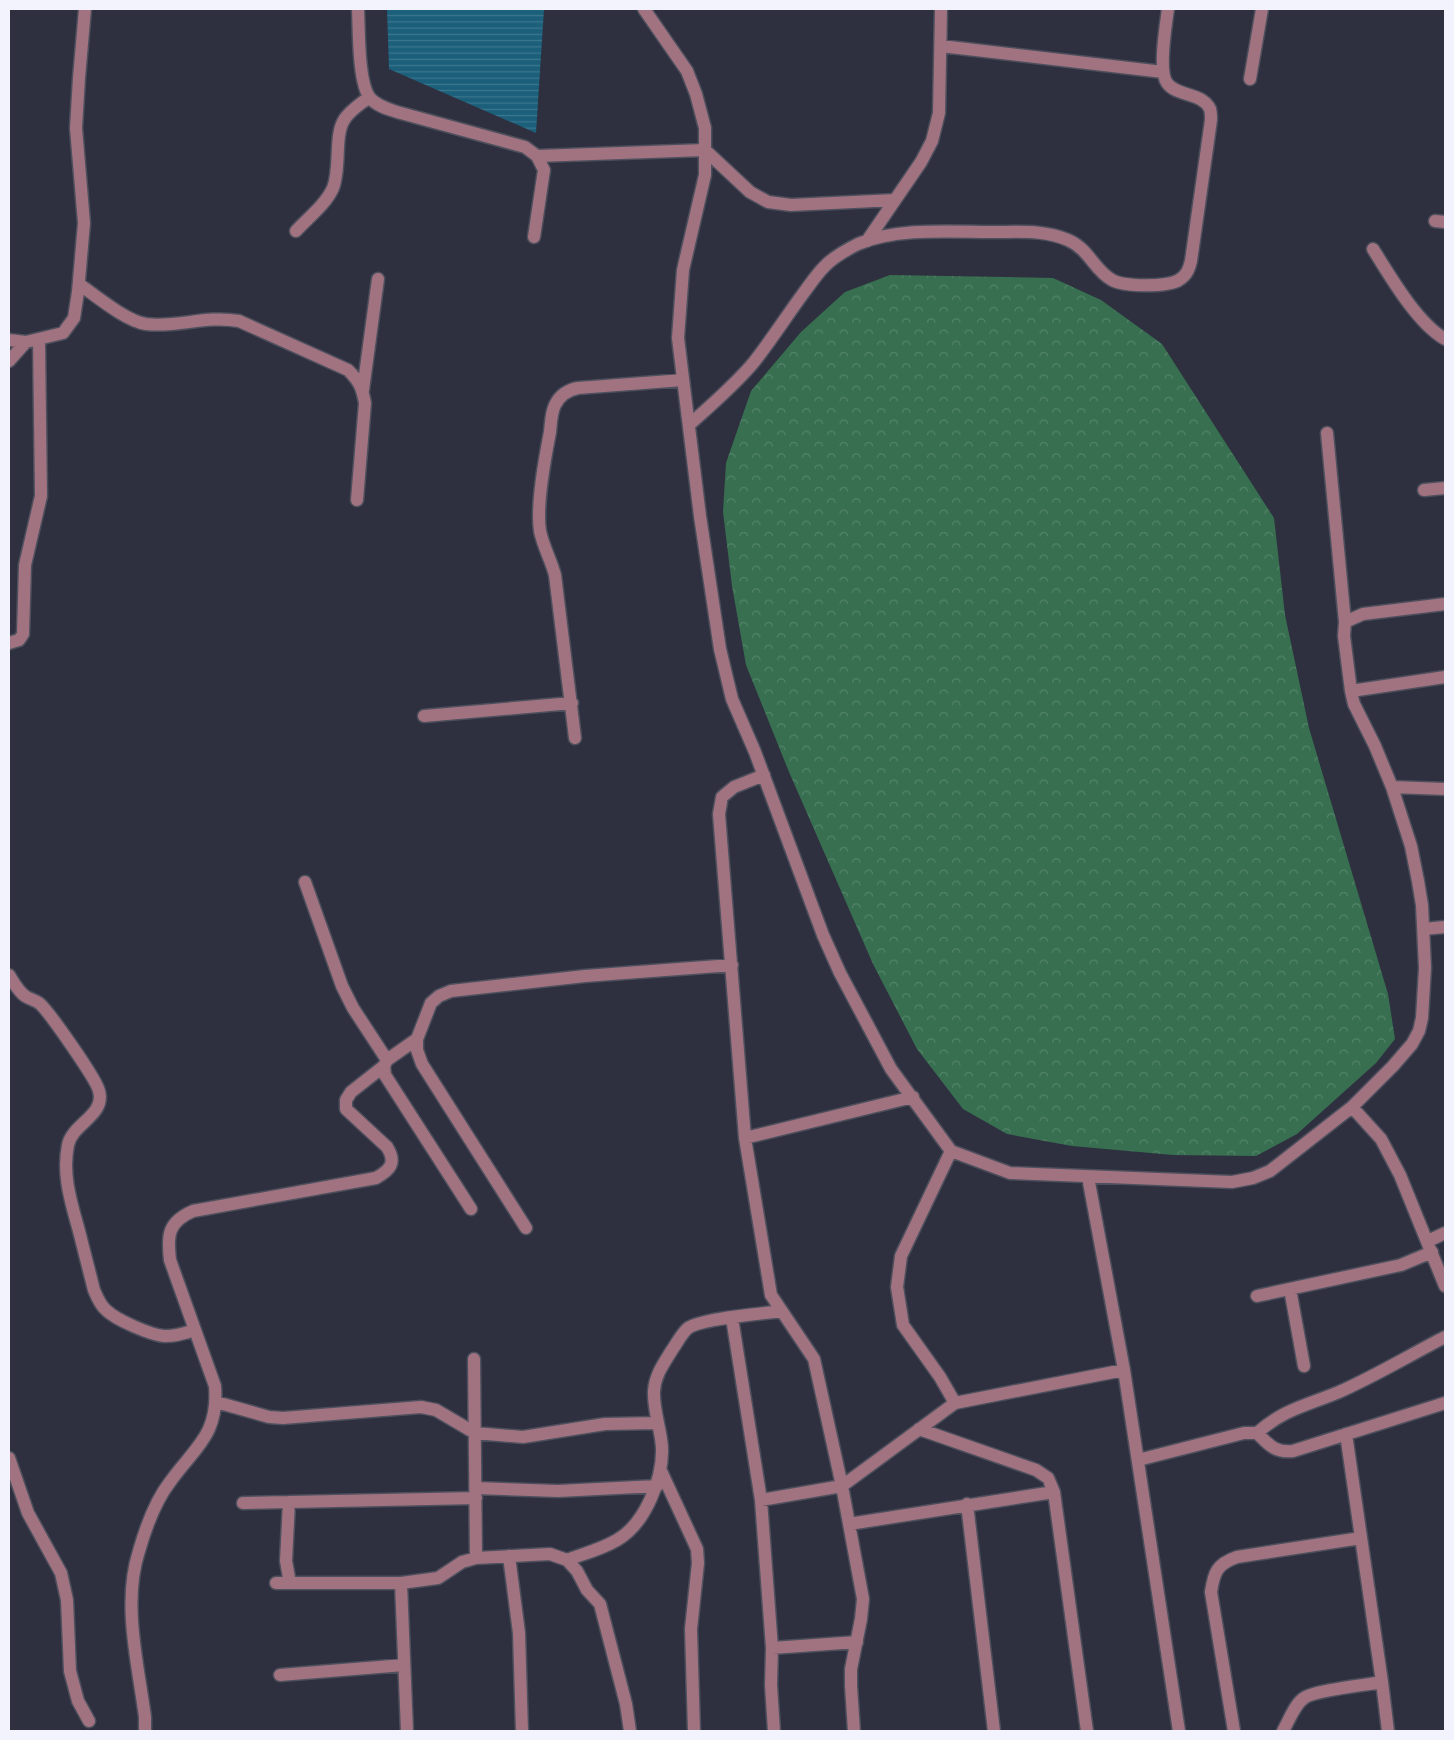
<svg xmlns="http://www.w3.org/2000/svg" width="1454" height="1740" font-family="Barlow,sans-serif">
<defs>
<pattern id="forest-crowns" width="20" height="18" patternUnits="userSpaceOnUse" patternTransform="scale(1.25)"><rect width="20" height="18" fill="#376f50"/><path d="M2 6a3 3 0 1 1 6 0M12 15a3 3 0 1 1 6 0" fill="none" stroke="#54846a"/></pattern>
<pattern id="water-rules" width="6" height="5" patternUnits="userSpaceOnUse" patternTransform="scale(1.25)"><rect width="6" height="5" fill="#1b5f7a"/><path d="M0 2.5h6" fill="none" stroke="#3d768e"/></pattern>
</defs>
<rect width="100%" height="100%" fill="#2e303f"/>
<!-- forest -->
<path fill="url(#forest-crowns)" d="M890,275l163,3 48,22 61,44 112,174 11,97 24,113 79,266 7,45 -19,24 -79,71 -41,22 -83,-1 -101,-9 -65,-12 -44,-25 -46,-60 -44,-85 -84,-192 -43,-107 -14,-79 -9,-74 3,-49 25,-72 50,-59 44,-40z"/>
<!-- water -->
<path fill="url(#water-rules)" d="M387,9h157l-8,124 -147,-64z"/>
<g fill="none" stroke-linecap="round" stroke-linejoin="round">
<!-- minor casing -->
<g stroke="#4d4f5d" stroke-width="15">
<path id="minor" d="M358,9c1,20 0,74 12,89 7,8 18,11 27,14l128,35 12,9 7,14 -10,67
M644,9l43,62 9,23 9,34v47l-22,95 -5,68 22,178 20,133 12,50 23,53 68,183 17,38 51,96 60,82 59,22 222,9 21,-4 17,-7 82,-64 41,-41 19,-22 7,-13 3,-13 3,-50 -3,-63 -4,-24 -7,-35 -19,-59 -17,-41 -21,-42 -3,-13 -7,-55 1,-14 18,-8 82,-10
M941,46l222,26
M1250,79l12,-70
M537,156l168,-6 45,42 18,10 23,3 104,-5
M1435,221l10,1
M296,231c12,-13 30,-27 37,-43 8,-20 1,-52 11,-68 6,-10 17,-16 25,-23
M867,241l54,-79 11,-21 7,-28 2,-104
M1373,249c17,27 44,74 72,90
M79,284c17,12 47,37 67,40 32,4 59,-9 93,-3l109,49c11,11 14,17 17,33l-8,97
M9,340l17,2 37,-9 11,-15 4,-26 6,-69 -8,-95 3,-50 6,-69
M9,361l17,-19
M363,390l15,-111
M689,425c22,-20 46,-40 65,-63 18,-23 34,-48 51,-71 6,-8 12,-17 19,-24 9,-10 22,-17 34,-23 40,-17 96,-12 139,-12 25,0 48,-2 71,8 21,9 26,30 44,40 13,7 55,7 67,0 8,-5 10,-11 12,-19l20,-141c0,-3 0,-8 -1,-11 -8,-17 -33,-12 -43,-26 -9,-12 -1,-59 1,-74
M1327,433l18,189
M1424,490l21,-2
M9,643l10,-3 4,-6 2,-69 16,-69 -2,-156
M1351,691l94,-14
M424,716l148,-13
M575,738l-20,-163c-4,-15 -12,-29 -15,-44 -4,-26 5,-73 10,-99 1,-9 1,-19 5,-27 5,-10 12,-15 23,-17l105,-8
M1392,787l53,2
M305,882l37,104 11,22 34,52
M1423,929l22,-2
M9,975c5,8 9,16 16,21 4,3 10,4 14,7 9,7 58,77 60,88 7,24 -27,33 -31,54 -6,30 3,57 11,86 5,19 10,39 15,59 3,7 6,15 12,20 10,10 45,25 58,26 10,1 21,-3 31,-6
M417,1039l-30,21 -3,6 1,9 86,134
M1352,1107l29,32 19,36 45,111
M745,1138l168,-41
M951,1151l-50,105 -4,31 6,38 37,52 15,26
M1088,1177l36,193 55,361
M526,1228l-104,-164 -5,-14v-11l14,-36 8,-7 12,-5 134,-15 147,-11
M1428,1241l17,-8
M1290,1289l14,77
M1257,1296l144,-31 31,-13
M732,1318l29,182 11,148 -1,37 3,46
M474,1359l2,199
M216,1402l53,15 14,1 138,-11 15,3 39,23 48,4 82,-13 53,-1
M919,1429l117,41 12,8 6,14 33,239
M1257,1433c27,-24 51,-28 82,-41 36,-16 71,-37 106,-55
M1346,1434l36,248 6,49
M9,1458l19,55 33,60 6,27 3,71 8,30 11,20
M1138,1460l106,-27h13c12,12 18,20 36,18l152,-48
M661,1471l36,78 1,14 -7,66 3,102
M476,1488l82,3 99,-5
M761,1500l81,-14 -28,-127 -43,-64 -26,-157 -26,-324 3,-17 12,-10 30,-12
M289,1502l-3,59 4,22
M243,1503l233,-5
M967,1504l27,227
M849,1524l205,-32
M509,1556l10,77 3,98
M567,1560c16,-6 35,-11 50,-20 28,-16 46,-61 45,-92 -1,-19 -9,-38 -8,-57 1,-16 10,-28 18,-41 5,-7 10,-17 16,-22 15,-10 74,-14 94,-17
M276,1583h125l37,-5 24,-16 14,-4 74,-4 17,6 10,11 10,19 13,14 26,100 4,27
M401,1583l6,148
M772,1648l85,-6
M280,1675l124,-10
M145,1731v-14c-7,-53 -23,-114 -6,-166 6,-21 17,-51 31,-69 25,-35 49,-47 45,-96l-45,-126c-3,-25 -2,-38 23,-49l183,-33c14,-8 21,-15 11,-31l-41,-38v-9l5,-8 33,-26
M854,1731l-3,-45v-17l10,-50 2,-20 -21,-113 113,-83 169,-33
M1234,1731l-23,-139c3,-20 6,-28 26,-35l124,-19
M1283,1731c6,-10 11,-26 21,-33 11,-8 63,-13 78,-16"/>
</g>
<!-- minor -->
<use href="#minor" stroke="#a1727f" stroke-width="12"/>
</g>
<!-- border -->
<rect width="1454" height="1740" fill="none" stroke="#f2f3fd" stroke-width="20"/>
</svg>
